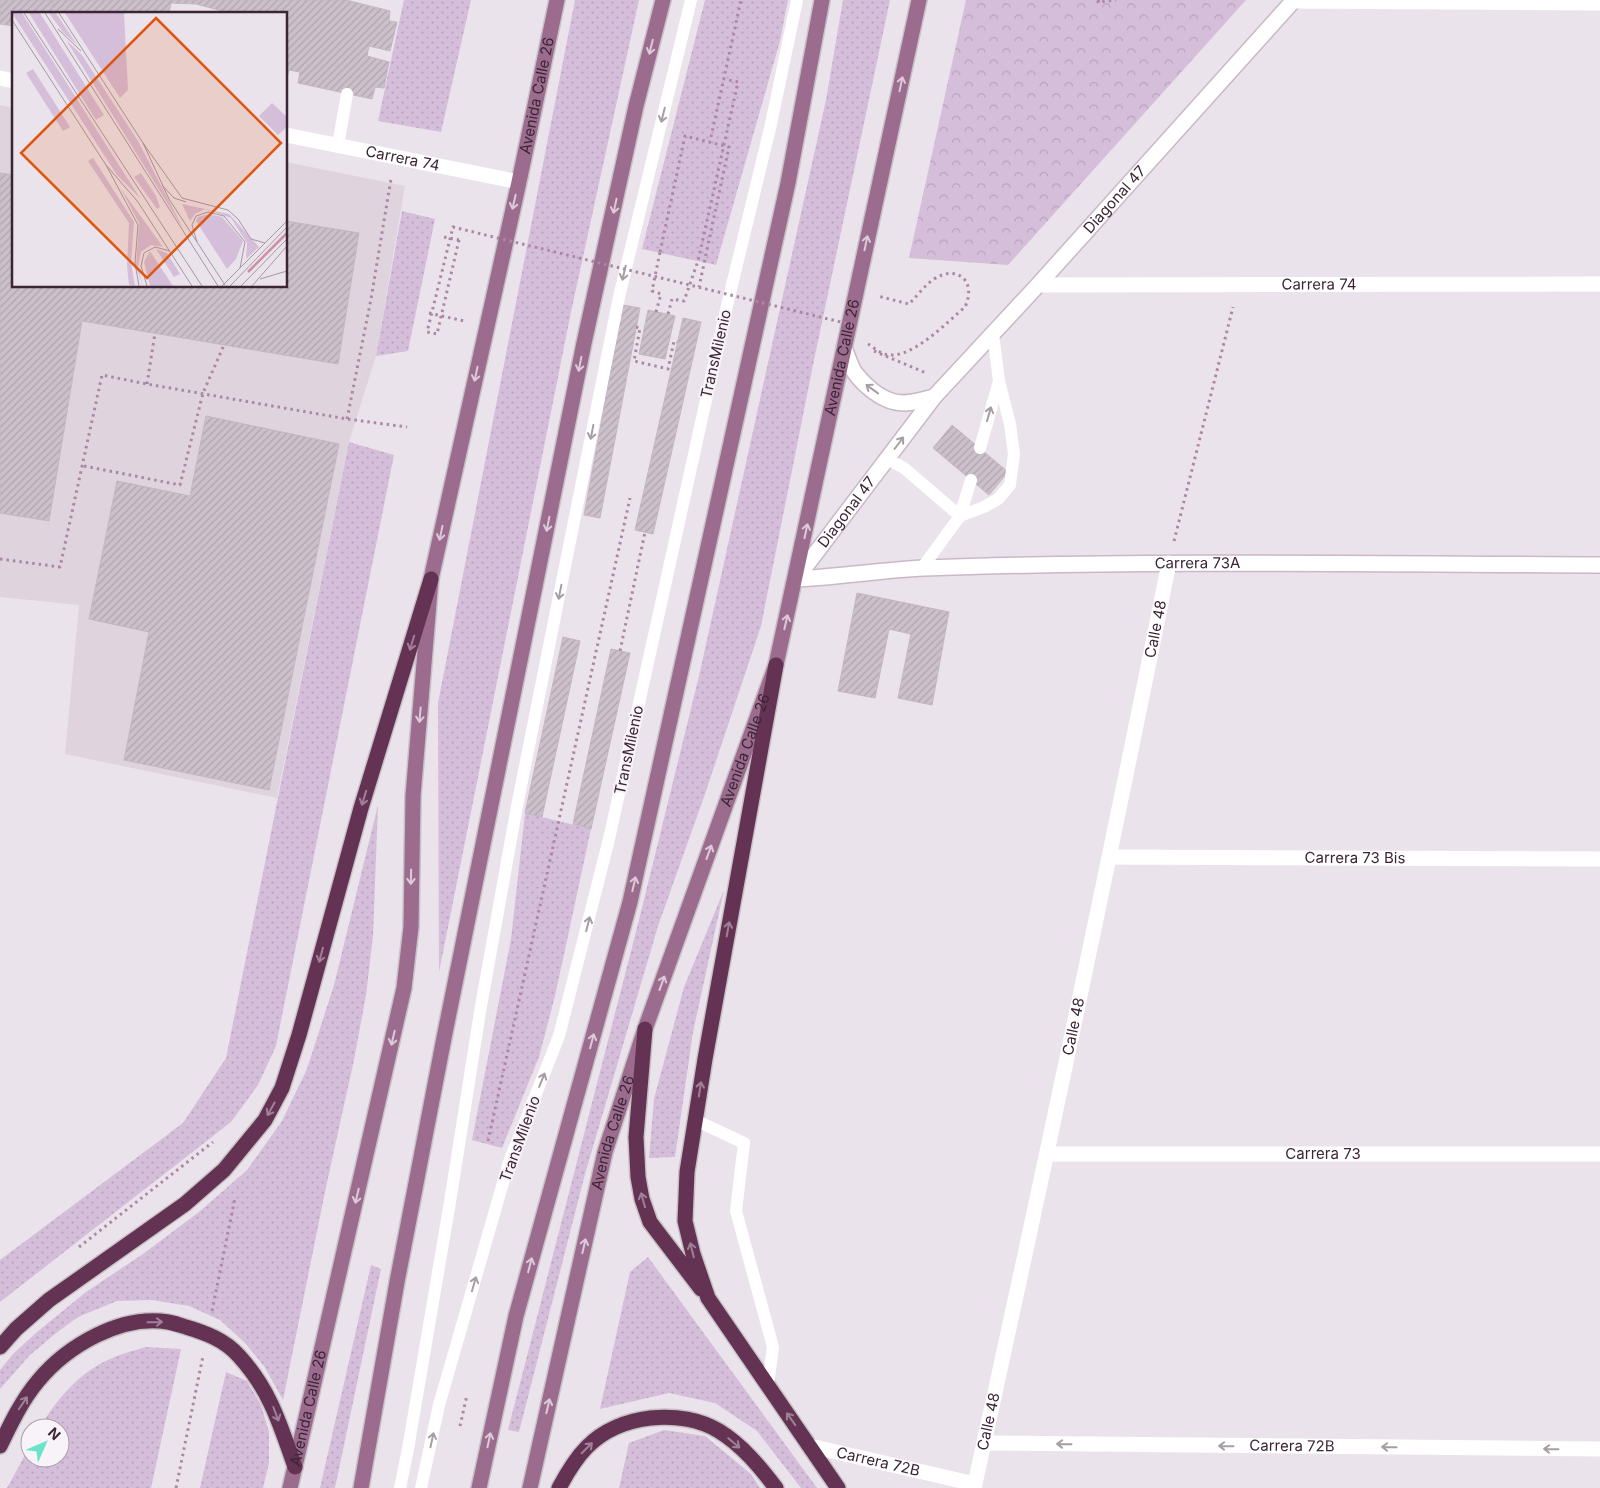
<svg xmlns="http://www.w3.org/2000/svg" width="1600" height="1488" font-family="Inter,sans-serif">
<defs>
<pattern id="grass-dots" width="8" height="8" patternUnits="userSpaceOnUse" patternTransform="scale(1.25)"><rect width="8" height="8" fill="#d5beda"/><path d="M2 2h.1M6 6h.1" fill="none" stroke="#b8a3bc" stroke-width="1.8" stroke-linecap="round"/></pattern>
<pattern id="forest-crowns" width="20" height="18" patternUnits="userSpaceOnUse" patternTransform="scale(1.25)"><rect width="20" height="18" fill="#d5beda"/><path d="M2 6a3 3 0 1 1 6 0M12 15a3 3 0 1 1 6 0" fill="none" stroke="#b8a3bc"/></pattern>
<pattern id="building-hatch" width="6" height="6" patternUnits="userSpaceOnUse" patternTransform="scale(1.25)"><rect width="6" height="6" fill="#ccc0cb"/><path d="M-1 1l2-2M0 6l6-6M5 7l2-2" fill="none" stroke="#b0a5af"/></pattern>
</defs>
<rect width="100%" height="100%" fill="#ebe3eb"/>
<!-- built -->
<path fill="#dfd4de" d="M0,105l14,3v178h272v-124l119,24 -29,170 -27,86 -72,356 -212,-44 14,-149 -79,-8z"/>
<!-- grass -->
<path fill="url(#grass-dots)" d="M404,0h67l-30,132 -63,-11z
M575,0h64l-68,312 -132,660 -1,-269z
M705,0h83l-8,41 -64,224 -74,-16z
M843,0h47l-76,360 -53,266 -57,171 -46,129 -73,248 -66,258 -11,-2 131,-510 60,-244 127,-576z
M402,211l33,8 -27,132 -32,5z
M349,442l45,13 -118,591 -18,39 -27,37 -231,180v-42l183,-137 43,-65z
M378,805l-5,131 -7,59 -12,65 -28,127 -43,213 -19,-34 -19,-23 -25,-23 -31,-14 -37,-6 -35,1 -39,16 -23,17 -25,21 -30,34v-19l13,-16 24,-22 49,-40 57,-38 56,-42 48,-42 35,-49 25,-52 27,-84z
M525,813l66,16 -36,167 -16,61 -37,91 -30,-8 39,-201z
M724,890l-31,142 -18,125 -26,1 5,-59 30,-112z
M648,1257l169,231h-16l-44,-57 -42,-28 -46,-10 -69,16 30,-137z
M371,1265l10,4 -46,219h-15z
M145,1347l36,2 -30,139h-144l23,-42v12h30v-30h-20c15,-27 39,-55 68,-68 12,-6 25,-9 37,-13z
M226,1372l21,9 14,24 8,27v31l-6,25h-63z
M664,1430l41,6 46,38 9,14h-141l10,-45z"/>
<!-- forest -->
<path fill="url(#forest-crowns)" d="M966,0h280l-238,265 -99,-7z"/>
<!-- building -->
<path fill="url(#building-hatch)" stroke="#c4b6c3" d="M0,0h54l-3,14h-37v12l-14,-2z
M54,0h143l-1,4 -25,-1 -2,10 2,1h-120z
M197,0h149l44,11 -1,10 8,1 -7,29 -21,-5 -2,10 22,6 -5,26 -9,-1 -3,12 -74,-16 2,-11 -11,-2 -3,12v-68h-68l1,-4 -23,-6z
M0,173l14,2v111h272v-65l73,12 -21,131 -256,-43 -33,200 -49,-8z
M623,305l17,3 -40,210 -16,-3z
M648,310l27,6 -10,43 -26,-5z
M683,318l18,4 -48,212 -18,-4z
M206,416l133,28 -70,346 -145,-30 25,-128 -60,-13 28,-138 73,15z
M952,425l56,47 -19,23 -56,-47z
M857,593l92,19 -17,93 -34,-7 13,-64 -22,-5 -14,69 -37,-7z
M563,637l17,4 -38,176 -17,-4z
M611,649l19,4 -39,176 -18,-5z"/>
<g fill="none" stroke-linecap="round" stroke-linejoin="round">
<!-- secondary casing -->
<g stroke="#cab8c7" stroke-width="18">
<g id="secondary">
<path d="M844,348c4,8 6,18 11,25 9,12 25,26 40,29 13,3 27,-2 39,-5"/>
<path id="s8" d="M796,579c43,-2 85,-9 128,-11 225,-8 451,-4 676,-3"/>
<path id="s9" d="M796,579l138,-182 104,-112 256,-285"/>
</g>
</g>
<!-- primary casing -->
<g stroke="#c8c2c6" stroke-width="18">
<g id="primary">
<path id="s10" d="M290,1488l114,-500 7,-61 2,-131 18,-217 88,-397 38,-182"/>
<path d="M361,1488l36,-206 47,-244 140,-695 52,-237 27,-106"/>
<path d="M479,1488l37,-172 114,-414 158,-719 34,-183"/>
<path id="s11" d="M530,1488l75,-336 40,-123 131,-364 143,-665"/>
</g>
</g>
<!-- highway casing -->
<g stroke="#c8c2c6" stroke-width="18">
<path id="highway" d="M776,665l-71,394 -18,113 -2,49 8,33 15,44 130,190
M645,1029l-9,108 2,40 4,22 8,23 51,67
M0,1347l16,-18 33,-29 136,-96 39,-34 41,-50 17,-32 17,-53 62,-227 70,-229
M0,1446c11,-23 22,-46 38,-65 29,-35 83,-67 130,-59 6,1 12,3 18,5 20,6 39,13 53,29 31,34 41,68 56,111
M559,1488c8,-15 16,-29 28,-41 32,-33 94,-39 132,-16 23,14 41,36 57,57"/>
</g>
<!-- path -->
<path stroke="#ac87a4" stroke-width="3" stroke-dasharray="2.5 4" stroke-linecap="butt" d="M1099,0l-1,2 18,-2
M711,137l30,-137
M444,237l15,3
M656,312l5,-18 -9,-3 8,-39
M429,313l35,8
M668,314l4,-15 12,2 14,-40 40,-179 -14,-3
M636,327l4,1 -6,33 34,8 6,-28 3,1
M868,344c5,3 11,8 16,10 26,8 63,-32 81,-47 12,-26 -8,-43 -31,-28 -9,6 -17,17 -25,25l-31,-8
M874,351l52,22
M147,384l8,-51
M347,419l24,-120 20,-120
M84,466l96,19 23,-92 21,-48
M1174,541l59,-234
M0,559l60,8 42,-192 45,9 200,35 60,8
M620,651l25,-119
M488,1141l142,-643
M79,1247l134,-105
M212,1311l23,-113
M460,1426l7,-31
M176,1488l27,-132"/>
<!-- lane -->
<path stroke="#fff" stroke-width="12" d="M338,145l9,-51
M980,448l19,-67
M887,459l17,9 56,48 24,-9 14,-8 12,-14 4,-31 -4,-30 -11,-43 -6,-47
M922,568l38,-52 11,-36
M695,1120l49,23 -8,68 37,136 -5,38
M400,1488l8,-39 42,-247 31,-196 36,-200 102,-509 72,-297
M421,1488l18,-83 70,-243 50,-126 50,-197 116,-525 46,-190 26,-124"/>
<!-- street -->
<g stroke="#fff" stroke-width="15">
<path d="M1293,1l307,2"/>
<path d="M0,78l14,3"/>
<path id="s1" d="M286,135l233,47"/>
<path id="s2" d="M1038,285l562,-1"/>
<path id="s3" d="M1110,857l490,2"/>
<path id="s4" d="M1047,1154h553"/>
<path id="s5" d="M984,1443l616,6"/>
<path id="s6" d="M810,1446l165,38"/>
<path id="s7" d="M974,1488c68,-308 133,-616 195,-925"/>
</g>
<!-- secondary -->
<use href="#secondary" stroke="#fff" stroke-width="15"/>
<!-- primary -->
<use href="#primary" stroke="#9c6c8f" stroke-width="15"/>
<!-- highway -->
<use href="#highway" stroke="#643354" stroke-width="15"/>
<!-- path-bridge -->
<path stroke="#ac87a4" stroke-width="3" stroke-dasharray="2.5 4" stroke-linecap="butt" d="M459,240l-22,94 -10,-2 26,-105 404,99
M660,252l25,-116 44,11 -30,140"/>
</g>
<!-- one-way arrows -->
<defs><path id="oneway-shaft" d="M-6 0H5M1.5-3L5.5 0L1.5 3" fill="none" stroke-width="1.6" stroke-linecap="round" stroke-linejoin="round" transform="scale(1.25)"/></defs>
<g stroke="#dccad8">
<use href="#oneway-shaft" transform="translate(651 47) rotate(104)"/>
<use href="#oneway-shaft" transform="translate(901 84) rotate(-78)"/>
<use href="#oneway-shaft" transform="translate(514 202) rotate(103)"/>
<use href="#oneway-shaft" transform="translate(615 206) rotate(102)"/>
<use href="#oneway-shaft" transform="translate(866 243) rotate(-78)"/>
<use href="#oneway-shaft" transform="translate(580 364) rotate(101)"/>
<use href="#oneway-shaft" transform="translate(476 374) rotate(102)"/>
<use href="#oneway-shaft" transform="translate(548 524) rotate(101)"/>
<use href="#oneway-shaft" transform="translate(806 531) rotate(-78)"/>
<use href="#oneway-shaft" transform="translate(441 533) rotate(102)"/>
<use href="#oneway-shaft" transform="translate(786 622) rotate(-77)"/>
<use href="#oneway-shaft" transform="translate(420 715) rotate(95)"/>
<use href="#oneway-shaft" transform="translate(709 852) rotate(-70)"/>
<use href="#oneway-shaft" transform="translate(411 877) rotate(91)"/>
<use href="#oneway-shaft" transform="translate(634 884) rotate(-77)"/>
<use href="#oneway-shaft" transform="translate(662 983) rotate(-70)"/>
<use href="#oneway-shaft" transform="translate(393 1038) rotate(103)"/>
<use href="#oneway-shaft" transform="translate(592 1041) rotate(-75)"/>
<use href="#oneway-shaft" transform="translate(357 1196) rotate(103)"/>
<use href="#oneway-shaft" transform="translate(584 1246) rotate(-77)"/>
<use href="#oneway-shaft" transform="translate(530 1265) rotate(-75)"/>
<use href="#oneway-shaft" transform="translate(548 1406) rotate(-77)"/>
<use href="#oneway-shaft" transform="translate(489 1440) rotate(-78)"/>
</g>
<g stroke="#a79da4">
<use href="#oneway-shaft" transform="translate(663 115) rotate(104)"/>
<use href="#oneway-shaft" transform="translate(624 273) rotate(103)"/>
<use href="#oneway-shaft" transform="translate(872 389) rotate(-144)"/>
<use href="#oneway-shaft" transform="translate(989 414) rotate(-74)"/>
<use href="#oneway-shaft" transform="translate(592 432) rotate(101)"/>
<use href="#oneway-shaft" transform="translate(899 443) rotate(-53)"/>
<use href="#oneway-shaft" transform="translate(560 592) rotate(101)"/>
<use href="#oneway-shaft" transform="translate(588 924) rotate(-76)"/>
<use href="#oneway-shaft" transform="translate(542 1080) rotate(-68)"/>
<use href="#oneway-shaft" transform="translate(474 1284) rotate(-74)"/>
<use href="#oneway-shaft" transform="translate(432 1440) rotate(-78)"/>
<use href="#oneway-shaft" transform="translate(1064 1444) rotate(-179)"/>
<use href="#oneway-shaft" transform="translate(1226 1446) rotate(-179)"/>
<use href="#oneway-shaft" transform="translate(1389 1447) rotate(-179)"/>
<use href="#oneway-shaft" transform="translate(1551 1449) rotate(-179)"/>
</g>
<g stroke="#9f8096">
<use href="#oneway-shaft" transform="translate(412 643) rotate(107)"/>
<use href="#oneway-shaft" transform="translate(364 798) rotate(107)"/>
<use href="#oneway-shaft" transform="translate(728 929) rotate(-80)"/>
<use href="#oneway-shaft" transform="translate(321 955) rotate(105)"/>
<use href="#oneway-shaft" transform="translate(700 1089) rotate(-81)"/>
<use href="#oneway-shaft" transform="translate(271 1109) rotate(119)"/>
<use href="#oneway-shaft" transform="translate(643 1200) rotate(-106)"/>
<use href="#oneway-shaft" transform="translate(692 1250) rotate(-104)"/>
<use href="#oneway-shaft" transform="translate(155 1322) rotate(-1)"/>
<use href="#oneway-shaft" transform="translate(23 1403) rotate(-56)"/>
<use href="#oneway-shaft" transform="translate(276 1414) rotate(69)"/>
<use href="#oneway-shaft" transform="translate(791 1419) rotate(-125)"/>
<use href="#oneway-shaft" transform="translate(734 1443) rotate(40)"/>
<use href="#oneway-shaft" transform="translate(587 1448) rotate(-45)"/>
</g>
<g text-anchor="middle" stroke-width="4" stroke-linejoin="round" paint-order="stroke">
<!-- street labels -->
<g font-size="15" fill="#3b2535" stroke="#f8f3f8">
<text dy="5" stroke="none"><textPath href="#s10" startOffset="1418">Avenida Calle 26</textPath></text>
<text dy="5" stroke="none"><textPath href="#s1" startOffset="119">Carrera 74</textPath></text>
<text dy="5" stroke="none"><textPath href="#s9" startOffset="496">Diagonal 47</textPath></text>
<text dy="5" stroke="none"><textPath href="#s2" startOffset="281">Carrera 74</textPath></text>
<text transform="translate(716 354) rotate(-77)" y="5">TransMilenio</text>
<text dy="5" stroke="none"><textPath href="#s11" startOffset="1175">Avenida Calle 26</textPath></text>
<text dy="5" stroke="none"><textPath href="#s9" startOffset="84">Diagonal 47</textPath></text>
<text dy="5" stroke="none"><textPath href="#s8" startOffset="402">Carrera 73A</textPath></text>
<text dy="5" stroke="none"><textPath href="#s7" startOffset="878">Calle 48</textPath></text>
<text transform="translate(629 750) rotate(-78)" y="5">TransMilenio</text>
<text dy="5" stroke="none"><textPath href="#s11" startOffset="770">Avenida Calle 26</textPath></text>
<text dy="5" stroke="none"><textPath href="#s3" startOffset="245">Carrera 73 Bis</textPath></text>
<text dy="5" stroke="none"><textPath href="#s7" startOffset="472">Calle 48</textPath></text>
<text dy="5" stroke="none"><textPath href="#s11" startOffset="365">Avenida Calle 26</textPath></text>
<text transform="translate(520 1139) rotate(-70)" y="5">TransMilenio</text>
<text dy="5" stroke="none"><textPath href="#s4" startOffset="276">Carrera 73</textPath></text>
<text dy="5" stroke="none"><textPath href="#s10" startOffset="82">Avenida Calle 26</textPath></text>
<text dy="5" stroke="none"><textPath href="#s7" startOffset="68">Calle 48</textPath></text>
<text dy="5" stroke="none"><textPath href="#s5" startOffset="308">Carrera 72B</textPath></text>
<text dy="5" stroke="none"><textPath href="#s6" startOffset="70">Carrera 72B</textPath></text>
</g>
</g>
<!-- overview -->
<g transform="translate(12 12)">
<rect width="275" height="275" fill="#ebe3eb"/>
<path d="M0,1h10l118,185 -23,-23zM17,1h11l64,102 -8,5zM37,1h7l21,32 -14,-13zM54,28l16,15 56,86 46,89zM21,57l37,58 -7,4 -37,-58zM260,91l15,14v10l-9,8 -19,-19zM81,146l41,64 -3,41 4,23 -6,-1 -2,-19 2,-43 -41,-62zM129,161l15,23 4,11 -3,2 -23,-32zM109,177l42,58 -12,-2 -10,7 -3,15 5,19 -7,-20 3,-43zM170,192l47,10 30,33 -13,12 1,-16 -16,-25 -26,-9 -10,5 -5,7zM197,202l13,3 21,24 -7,18 -9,10 -31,-48 2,-4zM144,237l11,4 13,21 -6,3zM138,239l23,35h-23l-6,-24z" fill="#d5beda"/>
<path d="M53,1h59l4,77 -8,8z" fill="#d5beda"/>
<path fill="none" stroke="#cb91a3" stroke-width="2.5" d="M236,260l39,-39"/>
<path fill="none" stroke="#a597a2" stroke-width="1" d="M12,1l178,273M33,1l173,273M47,1l84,130 26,56 56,86M0,8l94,145 32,37 54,84M46,17l23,22M131,131l39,55 46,12 10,9 13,20 14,4M94,153l32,60 -3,38 4,23M150,173l12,13 12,4M185,230l-5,-17 4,-9 12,-4 16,4 21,26 -5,26M248,267l27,-8M135,274l-6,-20 3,-13 11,-6 15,4M210,274l65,-65M218,274l57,-59M229,274l46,-47M240,274l35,-40"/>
<path fill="#df560e" fill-opacity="0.15" stroke="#df560e" stroke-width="2.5" d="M144,6l125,125 -134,135 -126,-125z"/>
<rect width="275" height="275" fill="none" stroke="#3b2535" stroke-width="2.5"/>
</g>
<!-- north arrow -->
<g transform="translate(45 1443) rotate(45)"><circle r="24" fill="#f8f3f8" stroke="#aca1aa"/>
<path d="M0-4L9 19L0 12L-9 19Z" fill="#69e4c9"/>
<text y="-8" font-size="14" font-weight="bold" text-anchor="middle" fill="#3b2535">N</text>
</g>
</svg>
